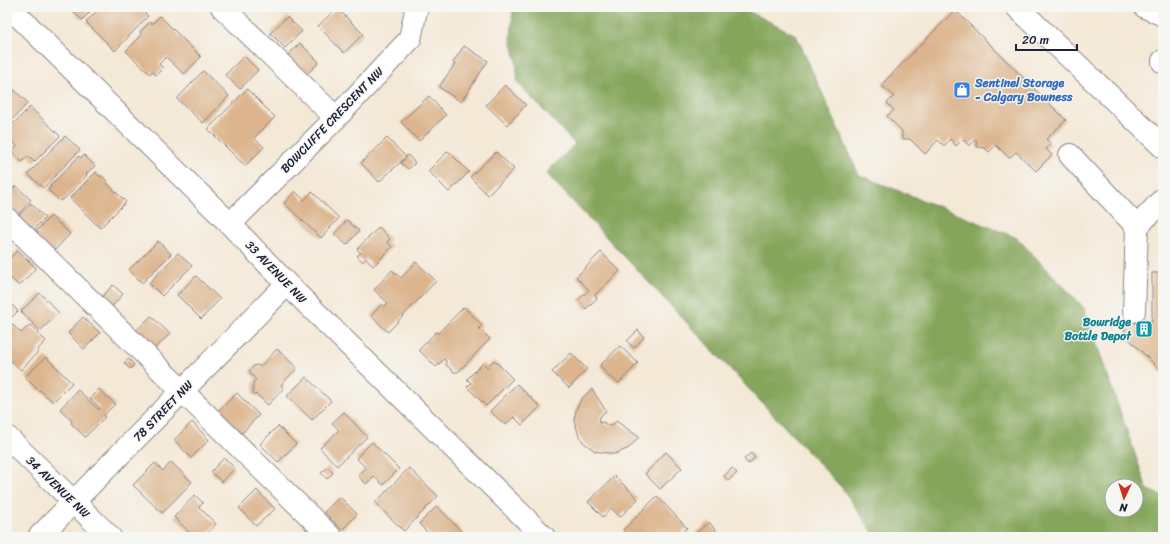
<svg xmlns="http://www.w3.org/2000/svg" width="1170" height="544" font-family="Sriracha,sans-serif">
<rect width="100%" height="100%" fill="#f6f6f2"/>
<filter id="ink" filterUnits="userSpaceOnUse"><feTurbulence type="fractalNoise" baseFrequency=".025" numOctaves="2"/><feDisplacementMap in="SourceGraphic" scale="8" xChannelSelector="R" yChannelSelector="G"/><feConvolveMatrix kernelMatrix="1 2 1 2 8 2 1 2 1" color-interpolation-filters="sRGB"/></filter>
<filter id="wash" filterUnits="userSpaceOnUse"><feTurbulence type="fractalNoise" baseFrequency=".012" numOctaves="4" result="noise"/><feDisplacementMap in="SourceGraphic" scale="16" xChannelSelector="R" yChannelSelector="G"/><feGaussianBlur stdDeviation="0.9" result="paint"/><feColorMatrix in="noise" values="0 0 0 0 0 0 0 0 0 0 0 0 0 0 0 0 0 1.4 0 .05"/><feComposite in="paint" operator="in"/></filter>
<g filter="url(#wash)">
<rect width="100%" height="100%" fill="#f4e8d6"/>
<!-- forest -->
<path fill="#84a55a" stroke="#53644a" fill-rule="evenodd" d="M513,7h227l56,28 63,140 158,63 67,70 63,181 16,8v40h-287l-33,-48 -297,-316 29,-29 -57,-61 -2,-24 -5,-20zM1112,486h24v24h-24z"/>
<g id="blocks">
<!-- building -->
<path fill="#dcb58e" d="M69,7h26l-13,13z
M101,7h38l9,9 -33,35 -29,-29z
M337,8l26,26 -19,19 -26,-27z
M955,10l111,110 -20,19 5,5 -5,5 6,6 -16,16 -20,-19 -7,6 -13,-13 -7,7 -4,-4 -8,-1 -1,-8 -7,7 -6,-7 -7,7 -6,-7 -6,7 -6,-6 -13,14 -15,-15h-8v-8l-15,-15 7,-6 -7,-7 7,-7 -13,-11z
M160,16l41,41 -17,17 -18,-17 -7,7 4,4 -7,7 -4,-4 -2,3 -24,-23 16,-16 -2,-3 10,-10 2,2z
M287,17l15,14 -17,17 -15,-15z
M300,43l19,19 -15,15 -19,-19z
M464,46l24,15 -27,41 -22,-15 16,-23 -2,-2z
M244,56l14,14 -18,19 -15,-14z
M203,71l26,25 -26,27 -26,-24z
M7,83l21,20 -21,22z
M505,85l21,20 -19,20 -21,-20z
M247,89l28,28 -21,21 10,9 -19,19 -37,-37z
M429,96l17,19 -27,26 -18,-19z
M30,107l30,29 -26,26 -6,-6 -6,6 -10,-10 5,-6 -10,-11v-5z
M65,136l15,14 -37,38 -15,-14z
M387,138l19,19 -27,25 -18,-19z
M448,151l21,21 -20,20 -21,-21z
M496,152l18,17 -26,26 -18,-18z
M84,155l11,11 -9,8 1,1 -24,25 -1,-1 -2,2 -12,-11 3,-3 -1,-1 29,-30 2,2z
M408,155l7,8 -7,6 -7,-6z
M96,172l3,4h3l5,5v2l19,19 -26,26 -30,-30z
M16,186l15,14 -16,17 -8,-8v-14z
M295,191l9,9 8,-8 27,26 -18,20 -37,-35z
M31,203l14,15 -15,15 -14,-15z
M51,216l19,18 -18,19 -19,-19z
M347,220l12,11 -12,14 -13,-11z
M379,227l11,12 -3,3 5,5 -19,19 -7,-8 -3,4 -6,-6 4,-3 -4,-4z
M158,241l13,13 -29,29 -13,-13z
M18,250l18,18 -17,18 -12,-12v-13z
M601,252l19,19 -25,24 2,3 -11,11 -8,-9 11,-10 -13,-13z
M178,253l14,13 -30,30 -13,-13z
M416,262l20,19 -48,51 -17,-16 11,-12 2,3 4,-4 -14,-13 18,-20 9,8z
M1152,273h11v100l-38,-38v-12l27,-1z
M196,276l24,23 -19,20 -24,-24z
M113,285l10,9 -14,16 -10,-10z
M40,293l19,20 -19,18 -19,-20z
M7,300l11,11 -11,11z
M464,307l18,18 -3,3 11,11 -32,33h-4l-8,-7v-4l-2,-2 -8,8 -17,-17 17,-18 2,1z
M151,316l19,18 -17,16 -18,-18z
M83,317l17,16 -16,16 -16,-16z
M12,324l9,9 9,-8 16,16 -8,8 1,2 -18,19 -14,-13v-28z
M638,330l6,7 -10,11 -7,-7z
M620,346l18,17 -19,20 -11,-7 -8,-11z
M277,349l20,19 -16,17 3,3 -16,17 -12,-11 -1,1 -2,-1v-12l3,-2 -6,-7v-3l5,-5 6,1z
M571,353l16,16 -18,19 -17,-16z
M46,357l26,26 -19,19 -13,-12 -1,1 -14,-14z
M129,359l5,6 -4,4 -6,-6z
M494,360l19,19 -27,27 -19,-19 4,-4 -4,-4 16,-16 4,4z
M306,377l25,24 -19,19 -25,-24z
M517,384l23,23 -18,18 -8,-8 -9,8 -15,-14z
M99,389l16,15 -11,11 1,2 -20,20 -14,-14 1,-2 -12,-12 18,-19 21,20 1,-2 -10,-10z
M592,389l14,22 -4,3 -3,5 1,4 4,-1 1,2 5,2 4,-2 2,-3 23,16 -10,11 -14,6 -20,-3 -12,-9 -4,-6 -5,-16 2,-10 5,-11z
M237,393l22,22 -18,19 -23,-23z
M344,412l23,25 -30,29 -17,-18 19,-18 -7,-7z
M192,422l17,18 -18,18 -17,-18z
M278,426l18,18 -18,18 -18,-18z
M372,442l27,27 -16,16 -9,-9 -8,8 -8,-8 8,-8 -10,-10z
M666,452l16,16 -22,21 -15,-15z
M751,453l4,5 -7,6 -4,-5z
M224,458l11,10 -13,14 -11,-10z
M171,462l21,20 -30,31 -29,-28 22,-22 8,8z
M328,467l5,6 -6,6 -6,-6z
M409,468l29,28 -34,35 -29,-28z
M732,468l5,5 -9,8 -4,-5z
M615,476l23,23 -18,18 -9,-9 -8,9 -15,-15z
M257,490l18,19 -19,17 -17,-18z
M195,495l8,8 -4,4 17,17 -12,13h-10l-20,-20z
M657,496l30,32 -10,9h-47l-7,-7z
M340,497l17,17 -15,16 -18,-18z
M437,506l26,27 -4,4h-31l2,-2 -11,-11z
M709,522l12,15h-30z
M306,530l7,7h-14z"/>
</g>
</g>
<g filter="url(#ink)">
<use href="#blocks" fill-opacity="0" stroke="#8b8588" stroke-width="1"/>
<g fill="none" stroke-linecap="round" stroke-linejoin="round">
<!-- minor casing -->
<g stroke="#8b8588" stroke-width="24">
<path id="minor" d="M9,7l221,217 57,60 257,253
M222,7l114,111
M1017,7l146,140
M1145,7l18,8
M1163,61v1
M1070,155l67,72 26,-28
M7,219l324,318
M230,224l106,-106 74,-79 6,-29 -1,-3
M1134,311l3,-84
M7,437l103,100
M39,537l248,-253"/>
</g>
<!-- minor -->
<use href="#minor" stroke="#fff" stroke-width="22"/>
</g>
</g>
<!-- icons -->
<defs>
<g id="shop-square" transform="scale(0.9)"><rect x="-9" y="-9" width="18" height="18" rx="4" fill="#3f7fe0" stroke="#f6f6f2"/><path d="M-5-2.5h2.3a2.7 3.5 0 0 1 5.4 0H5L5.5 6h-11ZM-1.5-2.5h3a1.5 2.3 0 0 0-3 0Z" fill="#fff"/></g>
<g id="building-square" transform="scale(0.9)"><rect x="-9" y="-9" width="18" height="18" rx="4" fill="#0f9aa8" stroke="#f6f6f2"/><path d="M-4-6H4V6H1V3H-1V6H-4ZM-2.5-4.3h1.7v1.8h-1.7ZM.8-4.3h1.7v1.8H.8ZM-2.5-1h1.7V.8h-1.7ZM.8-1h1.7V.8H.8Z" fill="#fff"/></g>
</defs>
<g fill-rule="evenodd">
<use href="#shop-square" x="962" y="90"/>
<use href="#building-square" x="1144" y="329"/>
</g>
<g text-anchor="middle" stroke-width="3" stroke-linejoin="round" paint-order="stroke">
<!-- shop labels -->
<g font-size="12" font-weight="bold" fill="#366cbe" stroke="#f6f6f2" text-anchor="start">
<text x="975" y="87">Sentinel Storage<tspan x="975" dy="14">- Calgary Bowness</tspan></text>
</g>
<!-- street labels -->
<g font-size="12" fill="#22223b" stroke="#f6f6f2">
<text transform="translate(332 120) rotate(-46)" y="4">BOWCLIFFE CRESCENT NW</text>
<text transform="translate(276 272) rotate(46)" y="4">33 AVENUE NW</text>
<text transform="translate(163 411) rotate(-46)" y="4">78 STREET NW</text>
<text transform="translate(58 487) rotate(44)" y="4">34 AVENUE NW</text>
</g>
<!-- culture labels -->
<g font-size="12" font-weight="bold" fill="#0d838f" stroke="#f6f6f2" text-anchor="end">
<text x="1131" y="326">Bowridge<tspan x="1131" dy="14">Bottle Depot</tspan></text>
</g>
</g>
<!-- margin -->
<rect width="1170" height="544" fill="none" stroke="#f6f6f2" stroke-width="24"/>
<!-- north arrow -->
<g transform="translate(1124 498) rotate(184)"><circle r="19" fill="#f6f6f2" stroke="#a1a1a9"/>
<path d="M0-3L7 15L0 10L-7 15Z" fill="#c8321e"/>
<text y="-6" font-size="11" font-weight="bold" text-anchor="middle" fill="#22223b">N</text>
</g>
<!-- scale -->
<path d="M1016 44v6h61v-6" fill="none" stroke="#22223b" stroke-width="2"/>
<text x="1022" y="44" font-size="12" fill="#22223b" stroke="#f6f6f2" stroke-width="3" paint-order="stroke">20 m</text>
</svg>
